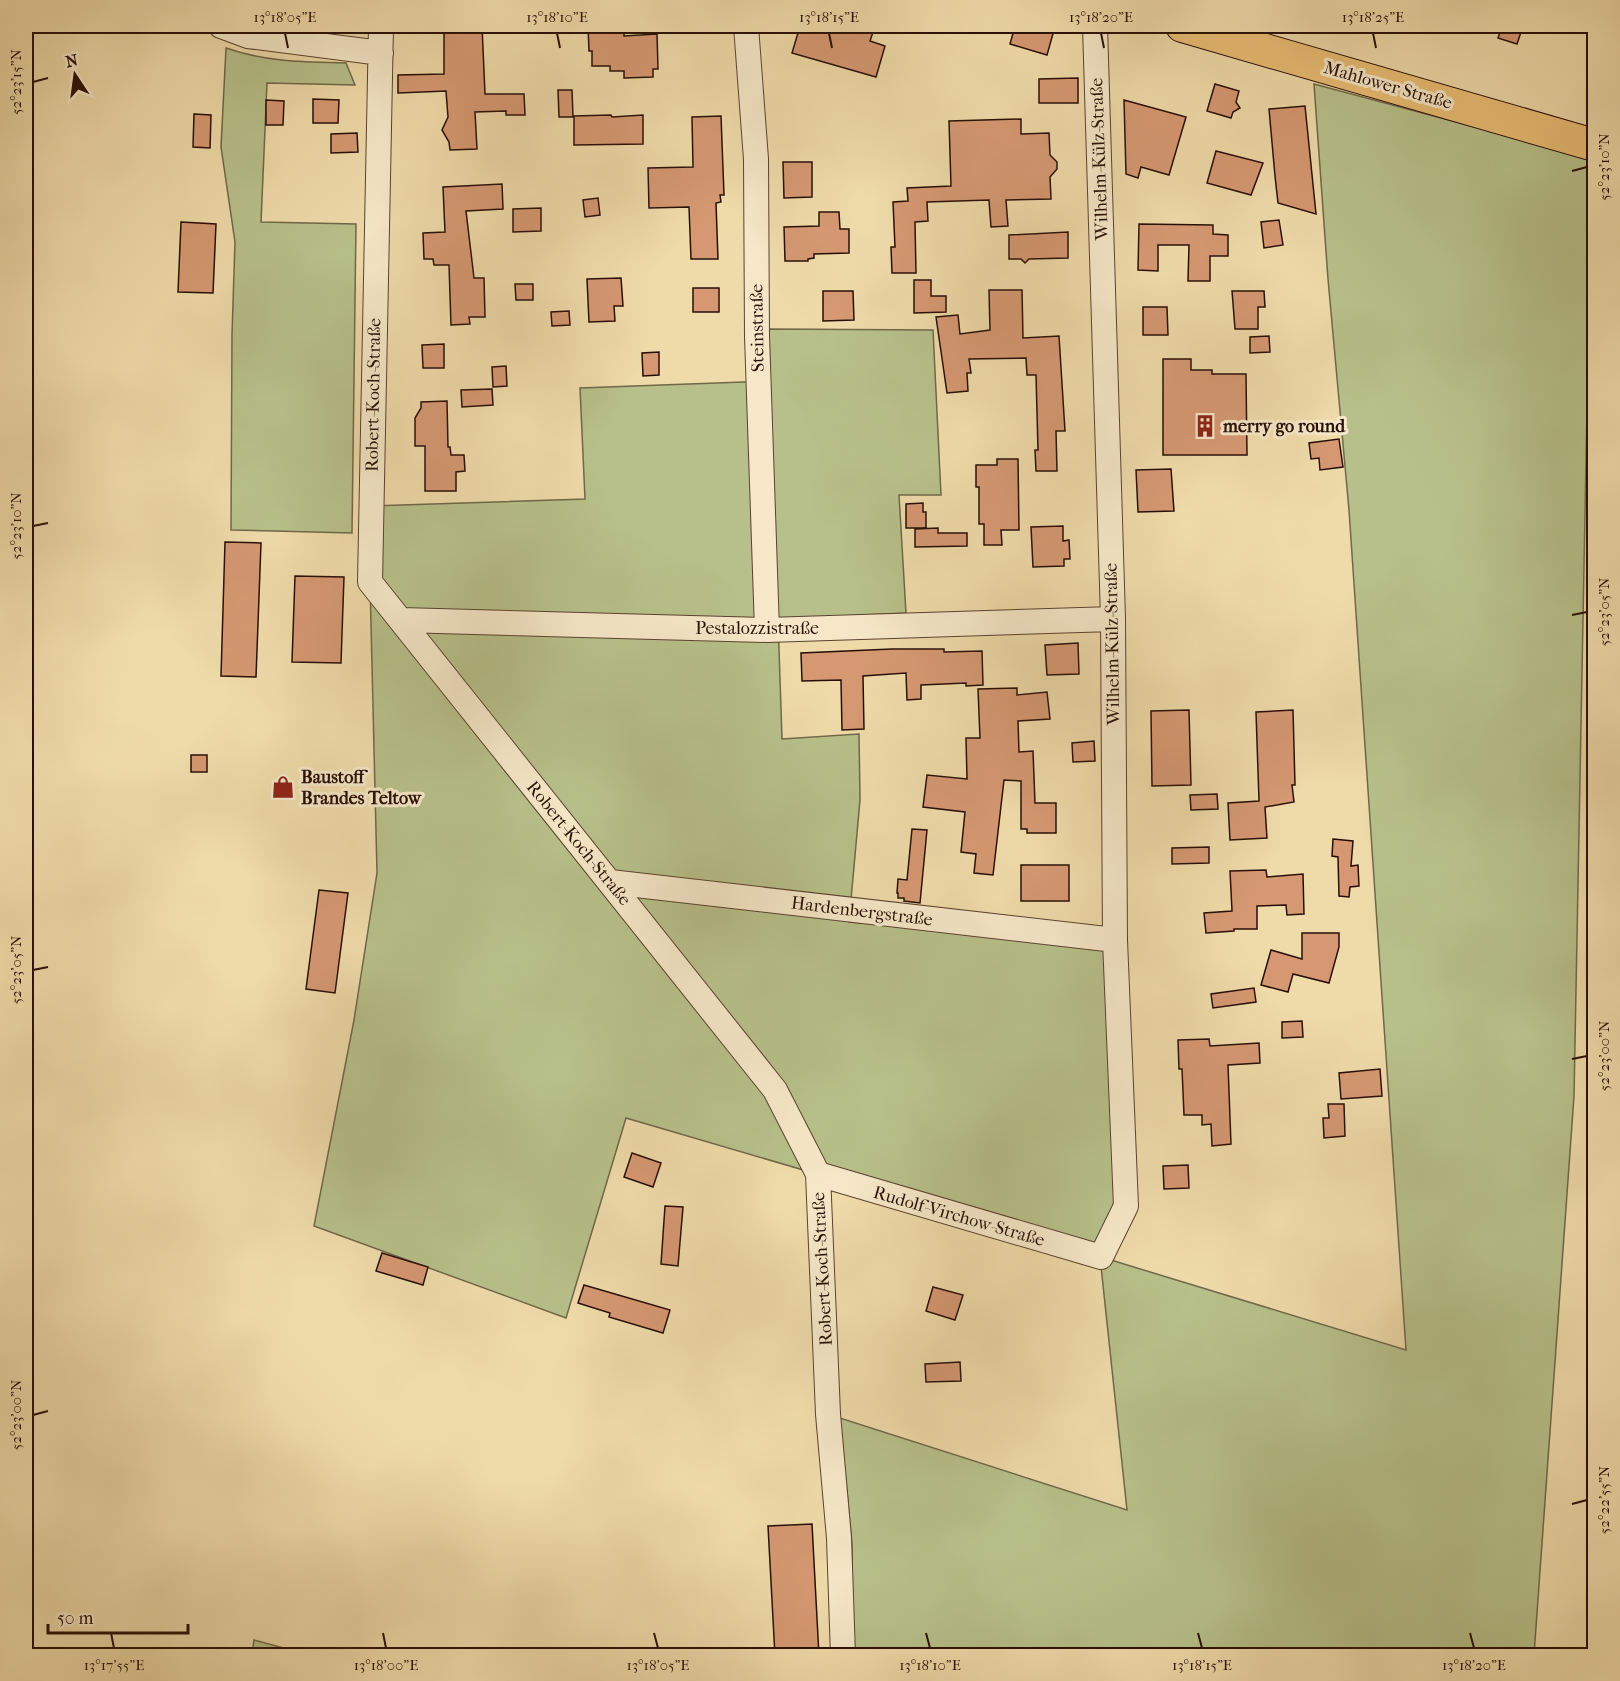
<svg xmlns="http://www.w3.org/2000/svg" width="1620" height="1681" font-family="'IM FELL French Canon',serif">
<rect width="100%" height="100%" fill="#efdaa9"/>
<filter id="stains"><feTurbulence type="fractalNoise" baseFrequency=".00333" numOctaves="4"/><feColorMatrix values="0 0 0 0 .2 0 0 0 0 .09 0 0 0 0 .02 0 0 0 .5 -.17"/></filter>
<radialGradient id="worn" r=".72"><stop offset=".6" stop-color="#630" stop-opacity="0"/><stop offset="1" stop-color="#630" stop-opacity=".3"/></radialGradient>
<!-- green -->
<path fill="#b7c08a" stroke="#706848" stroke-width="1.5" d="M226,48c40,14 78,14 120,15l9,22 -88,-2 -6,139 95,2 -4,309 -121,-3 1,-196 3,-92 -14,-95z
M1314,84l280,75v37h-3l-17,900 -40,559h-681l-1,-111 -12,-126 287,92 -27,-253 -474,-139 -60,200 -252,-92 40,-206 23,-147 -7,-291 1,-76 214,-7 -5,-111 190,-7 -1,-52 164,1 8,165h-42l7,118 -128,6 4,120 77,-5 1,66 -11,122 261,21 8,262 -17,52 305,93 -57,-840 -21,-231z
M254,1640l55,15h-57z"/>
<!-- building -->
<path fill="#d59872" stroke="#280f06" stroke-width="1.5" d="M444,26h38l3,68h39l1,21h-19v-4l-31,1 2,37 -27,1 -1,-8 -7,-12 6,-13 -2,-26 -48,2v-18l46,-1z
M588,26h36v10l33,-2 1,35h-5v8l-29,1v-7h-14v-5h-18v-15h-3z
M800,26h75l-5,15 15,5 -9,31 -84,-24z
M1015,26h24l15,4 -7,25 -37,-11z
M1502,26h21l-6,18 -19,-6z
M1078,78v25h-39v-24z
M1215,84l24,7 -3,11 4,6 -7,4 -2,6 -24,-7z
M558,90h14l1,27h-14z
M313,99l26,1 -1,23h-25z
M266,100l18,1 -1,24h-17z
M1124,100l62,17 -17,58 -28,-8 -3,11 -12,-4z
M1305,106l11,108 -38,-11 -3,-27 -6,-67z
M194,114l17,1 -1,33 -17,-1z
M611,115l1,2 31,-2v29l-69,1v-29z
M721,116l3,79h-4l1,7 -5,1 2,56h-27l-2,-52 -40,1 -1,-40 45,-1 -1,-50z
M1021,119v15l28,-1 1,22 7,7v7l-7,8 1,22 -45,1 2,26 -17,1 -2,-27 -62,2 1,19 -13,1 1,51h-24l-1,-26h4l-2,-45 15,-1 -1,-13 44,-2 -2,-65z
M357,133l1,19 -27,1v-19z
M1216,151l47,12 -12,32 -44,-12z
M783,162h29v35l-28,1z
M502,184l1,25 -37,2 8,67h10l1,39h-16l1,7 -19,1 -2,-60h-15l-1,-6h-9l-1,-26 22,-1 -2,-45z
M598,198l2,17 -15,2 -2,-17z
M541,208v23l-28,1v-23z
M819,212h20l1,17h9v24l-35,1v4l-6,1v2h-23l-1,-34 35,-1z
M1279,220l4,25 -19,3 -3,-26z
M181,222l35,2 -3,69 -35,-1z
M1139,224l74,1v9l15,1v21h-18v25h-22l1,-36h-31v26l-20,-1z
M1068,232v26l-39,1 -4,4 -4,-4h-12v-24z
M621,278l2,28h-9l1,15 -26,1 -2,-43z
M914,280h17v16h15v16l-32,1z
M515,284h18v16h-17z
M693,288h26v24h-26z
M989,290h33l1,48 36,-2 6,95h-9l1,40h-21l-1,-21h3l-2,-75h-9l-1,-17 -57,1 2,14h-4l1,18 -21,2 -11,-76 22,-2 2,19 30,-4z
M823,291h30l1,29 -31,1z
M1232,291h32l1,16h-7v22h-23z
M1143,307h24l1,28h-25z
M569,311l1,14 -18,1 -1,-14z
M1269,336l1,16 -20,1v-16z
M444,344v24h-21l-1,-23z
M659,352v23l-16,1 -1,-23z
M1163,359h28v11h21v4h34l1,81h-84z
M506,366l1,20 -14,1 -1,-20z
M492,389l1,16 -31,2 -1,-17z
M447,401l1,46h2l1,8h13l1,16 -9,1v19h-31v-45h-10v-28l6,-10v-6z
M1339,439l4,28 -23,3 -1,-12 -8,1 -2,-16z
M997,459h21l1,71h-18l1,15h-18v-21h-5v-37h-3v-22h21z
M1171,469l3,42 -36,1 -2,-42z
M923,503v9h3v16h-20v-24z
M1063,526v15l6,-1 1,19h-6v7l-31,1 -2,-40z
M938,528v5h29v13l-52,1v-18z
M225,542l36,1 -5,134 -35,-1z
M295,576l49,1 -3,86 -49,-1z
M1078,643l1,31 -32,1 -2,-30z
M892,649h52v3l38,-1 1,34 -17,1v-3l-45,2v14l-14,1 -1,-27 -43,3 1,53 -22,1 -1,-50 -39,1 -1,-28z
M1017,688v7l30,-3 3,27 -32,2 1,31 14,-1 2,52h21v30h-29v-4h-6v-48l-17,-1 -11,95 -19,-2 2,-19 -15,-2 4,-40 -42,-5 4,-32 40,4 -1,-41h14l-2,-49z
M1189,710l2,75 -39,1 -1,-75z
M1293,710l2,75h-3l2,17 -29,5 2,31 -37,2 -2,-37 31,-2 -3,-89z
M1094,741l1,20 -22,1 -1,-19z
M191,755h16v17h-16z
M1217,794l1,15 -27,1 -1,-15z
M912,829l15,1 -7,73 -16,-2v-3h-6v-5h-1l1,-14 9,1z
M1333,839l20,2 -2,25 7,-1 1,21 -9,1 -1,10 -10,-1 -1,-39 -6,-1z
M1209,847v16l-37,1v-16z
M1021,865h48v36h-48z
M1266,870l1,7 36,-3 1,40 -17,1 -1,-10 -29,1v23h-23v2l-28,2 -2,-20 28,-2 -2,-40z
M319,890l29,3 -13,100 -29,-4z
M1302,933h37v14l-10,36 -36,-9 -5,18 -27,-7 10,-35 31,9z
M1254,988l2,14 -43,6 -2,-14z
M1302,1021l1,16 -21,1v-16z
M1209,1039l1,7 49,-3 1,20 -32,2 3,79 -19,2 -1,-22 -9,1v-10h-18l-2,-46h-3l-1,-29z
M1380,1069l2,27 -41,3 -2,-26z
M1328,1104h16l1,32 -21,2 -1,-20h6z
M632,1153l29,10 -8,24 -29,-10z
M1188,1165l1,23 -25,1 -1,-23z
M665,1206l18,1 -5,59 -17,-2z
M382,1253l46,14 -5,18 -47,-14z
M584,1285l86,25 -7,23 -54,-16 1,-4 -32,-10z
M933,1287l30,8 -8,25 -29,-9z
M960,1362l1,19 -35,1 -1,-18z
M812,1524l7,132h-44l-7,-130z"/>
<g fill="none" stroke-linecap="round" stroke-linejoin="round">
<!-- minor casing -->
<g stroke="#5a422f" stroke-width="26">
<path id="minor" d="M221,26l27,10 133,17
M381,26l-11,556 405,508 43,84 10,240 11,124 4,118
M746,26l10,133 1,177 10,294
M401,620l366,10 346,-11
M610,882l505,58
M818,1174l283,83 25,-51 -11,-266 -2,-321 -18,-593"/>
</g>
<!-- major casing -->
<g stroke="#280f06" stroke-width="34">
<path id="major" d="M1182,26l412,119"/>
</g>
<!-- minor -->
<use href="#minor" stroke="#f5e7c7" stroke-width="24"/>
<!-- major -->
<use href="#major" stroke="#e8bd74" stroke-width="32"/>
<!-- rail casing -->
<g stroke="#280f06" stroke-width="7">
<path id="rail" d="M26,106v-41"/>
</g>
<!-- rail -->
<use href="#rail" stroke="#f5e7c7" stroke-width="4.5" stroke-dasharray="14" stroke-linecap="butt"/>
</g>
<!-- ticks -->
<path fill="none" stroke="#280f06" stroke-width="2" d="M285,33l3,15M557,33l3,15M829,33l3,15M1101,33l3,15M1373,33l3,15M33,82l15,-4M1572,171l15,-4M33,526l15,-3M1572,615l15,-3M33,970l15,-3M1572,1059l15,-3M33,1415l15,-4M1572,1504l15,-4M111,1633l3,15M383,1633l3,15M654,1633l4,15M926,1633l4,15M1198,1633l4,15M1470,1633l4,15"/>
<!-- icons -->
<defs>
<g id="building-bare" transform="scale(1.8)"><path d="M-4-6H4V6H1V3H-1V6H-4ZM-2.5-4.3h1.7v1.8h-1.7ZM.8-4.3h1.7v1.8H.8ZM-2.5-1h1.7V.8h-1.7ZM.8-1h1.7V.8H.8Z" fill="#8f2418" stroke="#f5e7c7" stroke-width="2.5" paint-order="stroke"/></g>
<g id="shop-bare" transform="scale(1.8)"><path d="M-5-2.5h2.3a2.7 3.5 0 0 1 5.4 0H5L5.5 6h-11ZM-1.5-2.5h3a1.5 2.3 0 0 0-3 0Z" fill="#8f2418" stroke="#f5e7c7" stroke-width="2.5" paint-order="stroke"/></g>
</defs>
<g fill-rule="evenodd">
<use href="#building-bare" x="1205" y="426"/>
<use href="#shop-bare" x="283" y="787"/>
</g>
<g text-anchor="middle" stroke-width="6" stroke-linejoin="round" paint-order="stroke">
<!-- street labels -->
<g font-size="18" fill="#280f06" stroke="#f5e7c7">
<text transform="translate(1388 85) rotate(16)" y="6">Mahlower Straße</text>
<text transform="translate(1099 159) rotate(-92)" y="6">Wilhelm-Külz-Straße</text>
<text transform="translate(757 328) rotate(-91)" y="6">Steinstraße</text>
<text transform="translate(373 395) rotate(-89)" y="6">Robert-Koch-Straße</text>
<text x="757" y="634">Pestalozzistraße</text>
<text transform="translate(1112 644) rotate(-91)" y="6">Wilhelm-Külz-Straße</text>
<text transform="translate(579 843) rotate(51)" y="6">Robert-Koch-Straße</text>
<text transform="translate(862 911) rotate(7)" y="6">Hardenbergstraße</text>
<text transform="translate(959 1216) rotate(16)" y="6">Rudolf-Virchow-Straße</text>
<text transform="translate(822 1269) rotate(-93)" y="6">Robert-Koch-Straße</text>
</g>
<!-- poi labels -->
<g font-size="18" font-weight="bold" fill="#280f06" stroke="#f5e7c7" text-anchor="start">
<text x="1223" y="432">merry go round</text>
<text x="301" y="783">Baustoff<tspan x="301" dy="21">Brandes Teltow</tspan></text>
</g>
</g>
<!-- margin -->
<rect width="1620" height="1681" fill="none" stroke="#efdaa9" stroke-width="66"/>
<!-- north arrow -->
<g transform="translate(75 75) rotate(347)" stroke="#f5e7c7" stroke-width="4.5" paint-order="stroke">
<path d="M0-4.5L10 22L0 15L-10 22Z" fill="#280f06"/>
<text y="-9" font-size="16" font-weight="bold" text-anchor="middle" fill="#280f06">N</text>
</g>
<!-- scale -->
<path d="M48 1624v9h140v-9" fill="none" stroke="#280f06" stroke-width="3"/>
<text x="57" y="1624" font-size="18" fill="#280f06" stroke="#f5e7c7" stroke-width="4.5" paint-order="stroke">50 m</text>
<rect x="33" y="33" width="1554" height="1615" fill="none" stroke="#280f06" stroke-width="2"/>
<g font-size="15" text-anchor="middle" fill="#280f06">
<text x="285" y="22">13°18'05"E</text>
<text x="557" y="22">13°18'10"E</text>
<text x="829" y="22">13°18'15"E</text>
<text x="1101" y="22">13°18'20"E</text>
<text x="1373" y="22">13°18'25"E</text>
<text transform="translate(16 82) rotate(-90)" y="5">52°23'15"N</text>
<text transform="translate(1604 167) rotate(-90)" y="5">52°23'10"N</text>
<text transform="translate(16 526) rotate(-90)" y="5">52°23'10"N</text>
<text transform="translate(1604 612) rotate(-90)" y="5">52°23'05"N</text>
<text transform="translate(16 970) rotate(-90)" y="5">52°23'05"N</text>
<text transform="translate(1604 1056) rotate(-90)" y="5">52°23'00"N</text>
<text transform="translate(16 1415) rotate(-90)" y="5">52°23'00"N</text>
<text transform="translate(1604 1500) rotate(-90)" y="5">52°22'55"N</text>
<text x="114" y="1670">13°17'55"E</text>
<text x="386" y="1670">13°18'00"E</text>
<text x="658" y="1670">13°18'05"E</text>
<text x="930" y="1670">13°18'10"E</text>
<text x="1202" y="1670">13°18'15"E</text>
<text x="1474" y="1670">13°18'20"E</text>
</g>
<rect width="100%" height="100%" filter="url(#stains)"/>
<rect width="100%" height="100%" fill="url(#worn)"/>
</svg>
